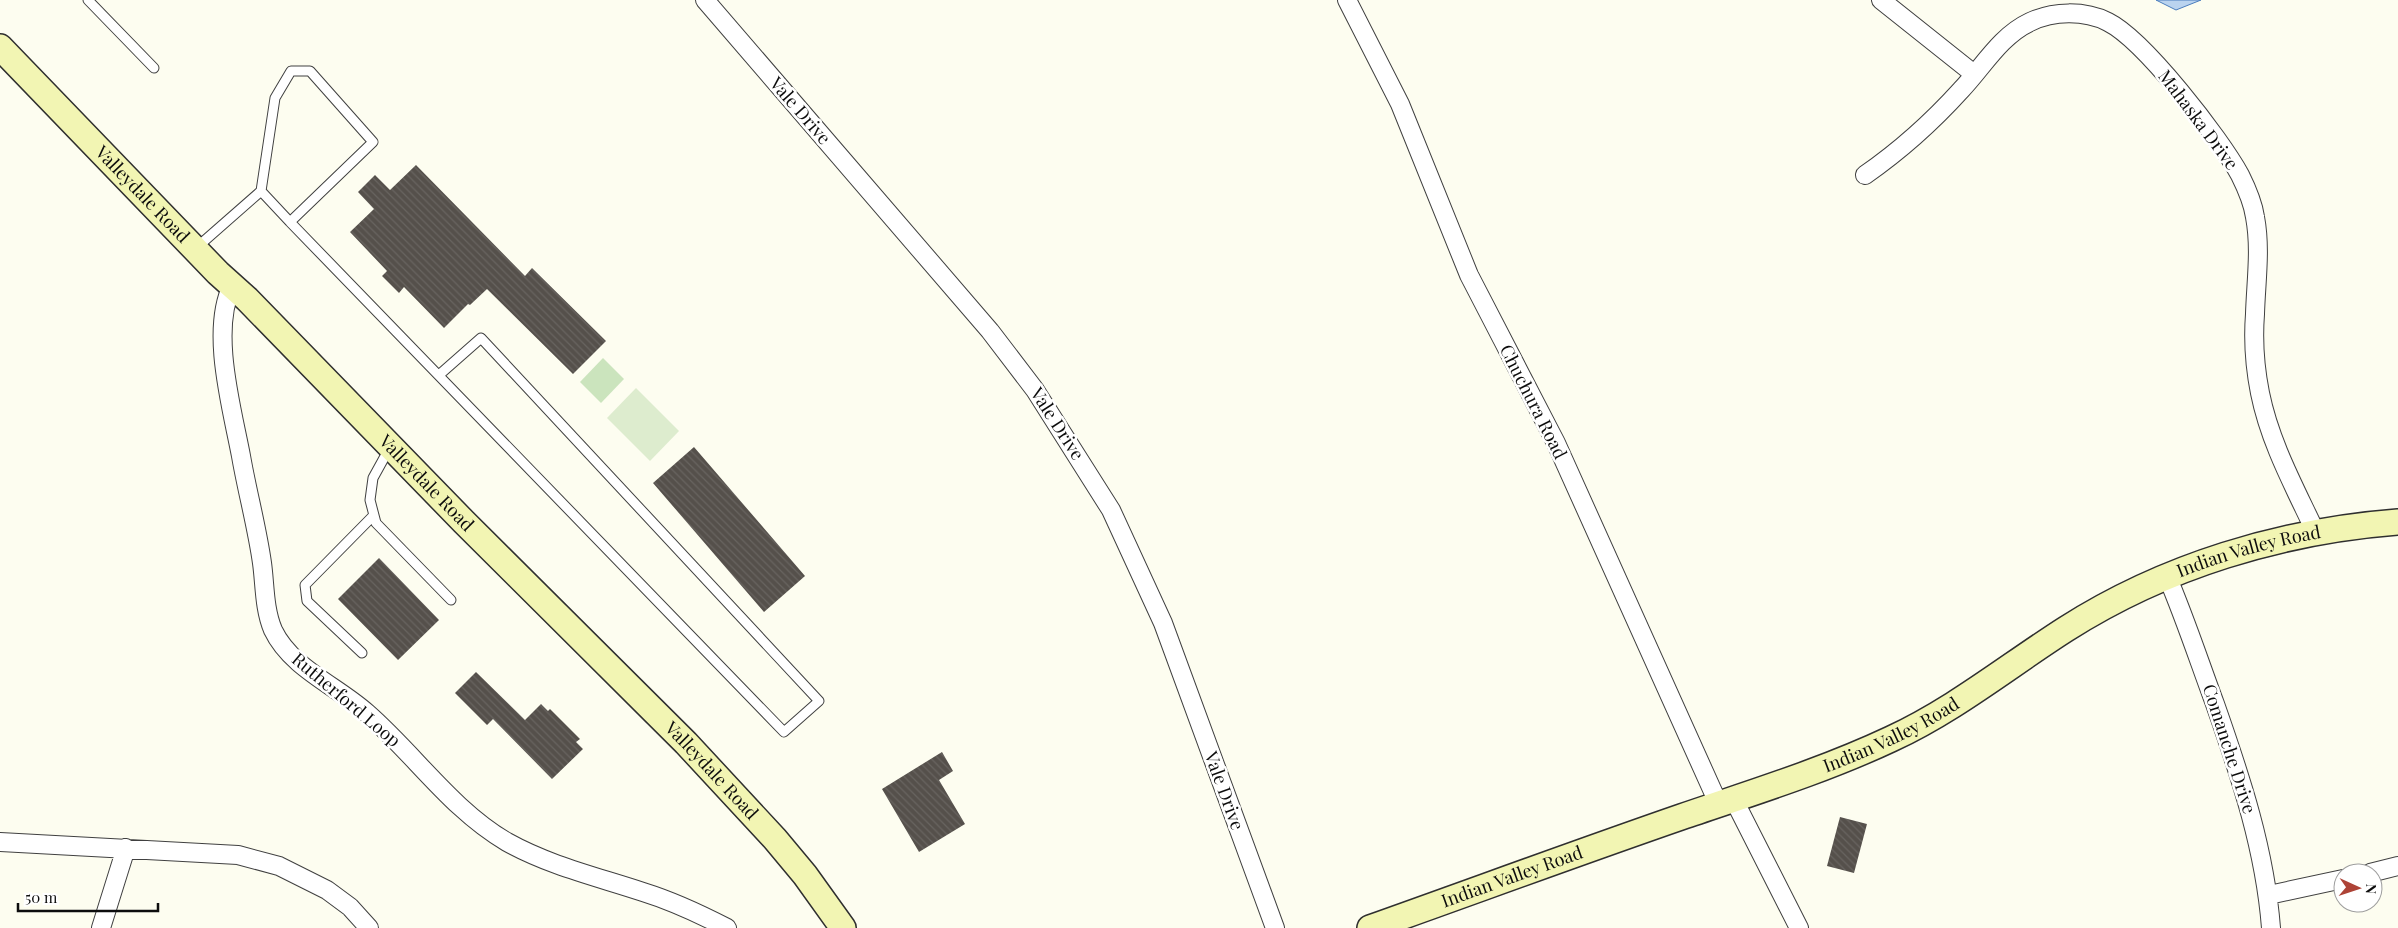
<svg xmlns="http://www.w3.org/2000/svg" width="2398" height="928" font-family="'Playfair Display',serif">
<defs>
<pattern id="building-back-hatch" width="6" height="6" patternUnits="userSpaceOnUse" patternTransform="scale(1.25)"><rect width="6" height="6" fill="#55504b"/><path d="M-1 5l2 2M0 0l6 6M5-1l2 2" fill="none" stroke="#686460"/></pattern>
</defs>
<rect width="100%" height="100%" fill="#fdfdf0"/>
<!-- park -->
<path fill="#cbe4bd" d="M603,358l21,21 -23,24 -21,-21z"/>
<!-- pitch -->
<path fill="#ddecce" d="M636,388l43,43 -29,30 -43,-43z"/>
<!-- water -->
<path fill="#bad3ef" stroke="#4a7dbd" d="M2156,0h45l-25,10z"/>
<!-- building -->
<path fill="url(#building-back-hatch)" d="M416,165l109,111 7,-8 74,73 -33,33 -86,-85 -17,16 -2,-1 -24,24 -40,-41 -5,6 -17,-17 5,-5 -37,-39 24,-23 -16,-17 17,-17 15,15z
M694,447l111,129 -41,36 -111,-129z
M379,558l60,62 -41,40 -60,-61z
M476,672l49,48 16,-16 7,7 2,-2 30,30 -4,3 7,7 -31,30 -59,-60 -6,6 -32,-32z
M942,752l11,19 -14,9 26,44 -46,28 -37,-63z
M1840,817l27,7 -13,49 -27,-7z"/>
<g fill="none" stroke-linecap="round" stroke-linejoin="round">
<!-- lane casing -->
<g stroke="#404040" stroke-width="11">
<path id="lane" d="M88,0l66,68
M290,222l494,510 35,-31 -338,-363 -42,37
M195,249l66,-58 14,-93 16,-27h19l63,71 -83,80 -29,-31
M389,449l-16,29 -3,22 6,23 75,77
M362,653l-55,-52 -2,-16 69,-70"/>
</g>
<!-- street casing -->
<g stroke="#404040" stroke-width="20">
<path id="street" d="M705,0l285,331 45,59 76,120 52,113 112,305
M1347,0l53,104 69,171 87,168 163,362
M1881,0l93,74
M1865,175c36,-25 67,-53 96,-85 22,-23 39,-54 69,-68 23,-11 54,-12 78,0 36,18 112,116 132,153 6,12 13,28 15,42 6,32 1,64 0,97 -2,26 0,54 5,79 10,50 35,95 56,140
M232,286c-22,45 0,122 9,170 6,35 16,71 21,107 3,21 2,46 11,67 18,38 64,56 94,83 48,42 85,97 140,129 43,24 91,35 136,50 29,9 57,22 84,36
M2167,576c18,42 32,85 48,128 26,74 50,146 56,224
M1734,800l65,128
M0,842l238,13 41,11 48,24 23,17 19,21
M2370,873l28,-7
M2269,895l74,-16
M101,928l25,-80"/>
</g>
<!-- secondary casing -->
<g stroke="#2f2f2f" stroke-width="28">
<g id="secondary">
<path id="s1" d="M0,47l218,226 29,26 217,223 222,221 89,96 30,36 38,53"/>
<path id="s2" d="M1370,928c104,-37 207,-75 311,-111 70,-24 142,-46 210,-78 63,-29 117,-73 175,-110 99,-63 215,-98 332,-107"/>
</g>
</g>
<!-- lane -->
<use href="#lane" stroke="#fff" stroke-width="9"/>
<!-- street -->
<use href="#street" stroke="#fff" stroke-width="18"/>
<!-- secondary -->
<use href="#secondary" stroke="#f2f5b3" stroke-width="25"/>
</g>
<g text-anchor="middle" stroke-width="5" stroke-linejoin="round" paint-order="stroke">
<!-- street labels -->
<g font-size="18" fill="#0d0d0d" stroke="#fff">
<text transform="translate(800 111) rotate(49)" y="6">Vale Drive</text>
<text transform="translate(2198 120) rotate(53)" y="6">Mahaska Drive</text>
<text dy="6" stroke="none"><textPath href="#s1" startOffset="205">Valleydale Road</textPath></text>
<text transform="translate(1533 402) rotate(63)" y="6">Chuchura Road</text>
<text transform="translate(1057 424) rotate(57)" y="6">Vale Drive</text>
<text dy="6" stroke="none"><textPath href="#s1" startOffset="610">Valleydale Road</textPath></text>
<text dy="6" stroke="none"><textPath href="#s2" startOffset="961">Indian Valley Road</textPath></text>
<text transform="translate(346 700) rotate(40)" y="6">Rutherford Loop</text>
<text dy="6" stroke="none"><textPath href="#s2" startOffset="556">Indian Valley Road</textPath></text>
<text transform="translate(2229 749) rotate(72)" y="6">Comanche Drive</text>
<text dy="6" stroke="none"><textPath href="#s1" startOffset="1015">Valleydale Road</textPath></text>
<text transform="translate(1224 791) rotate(70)" y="6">Vale Drive</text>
<text dy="6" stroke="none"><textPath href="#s2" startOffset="151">Indian Valley Road</textPath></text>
</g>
</g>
<!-- north arrow -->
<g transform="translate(2358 888) rotate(93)"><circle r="24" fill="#ffffff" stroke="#9e9e9e"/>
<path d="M0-4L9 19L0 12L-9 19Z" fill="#ad4336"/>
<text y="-8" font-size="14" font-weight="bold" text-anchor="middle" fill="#0d0d0d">N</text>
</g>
<!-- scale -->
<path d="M18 903v8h140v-8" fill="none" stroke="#0d0d0d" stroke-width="2.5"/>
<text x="25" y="903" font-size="15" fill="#0d0d0d" stroke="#ffffff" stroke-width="4" paint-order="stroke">50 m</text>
</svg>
